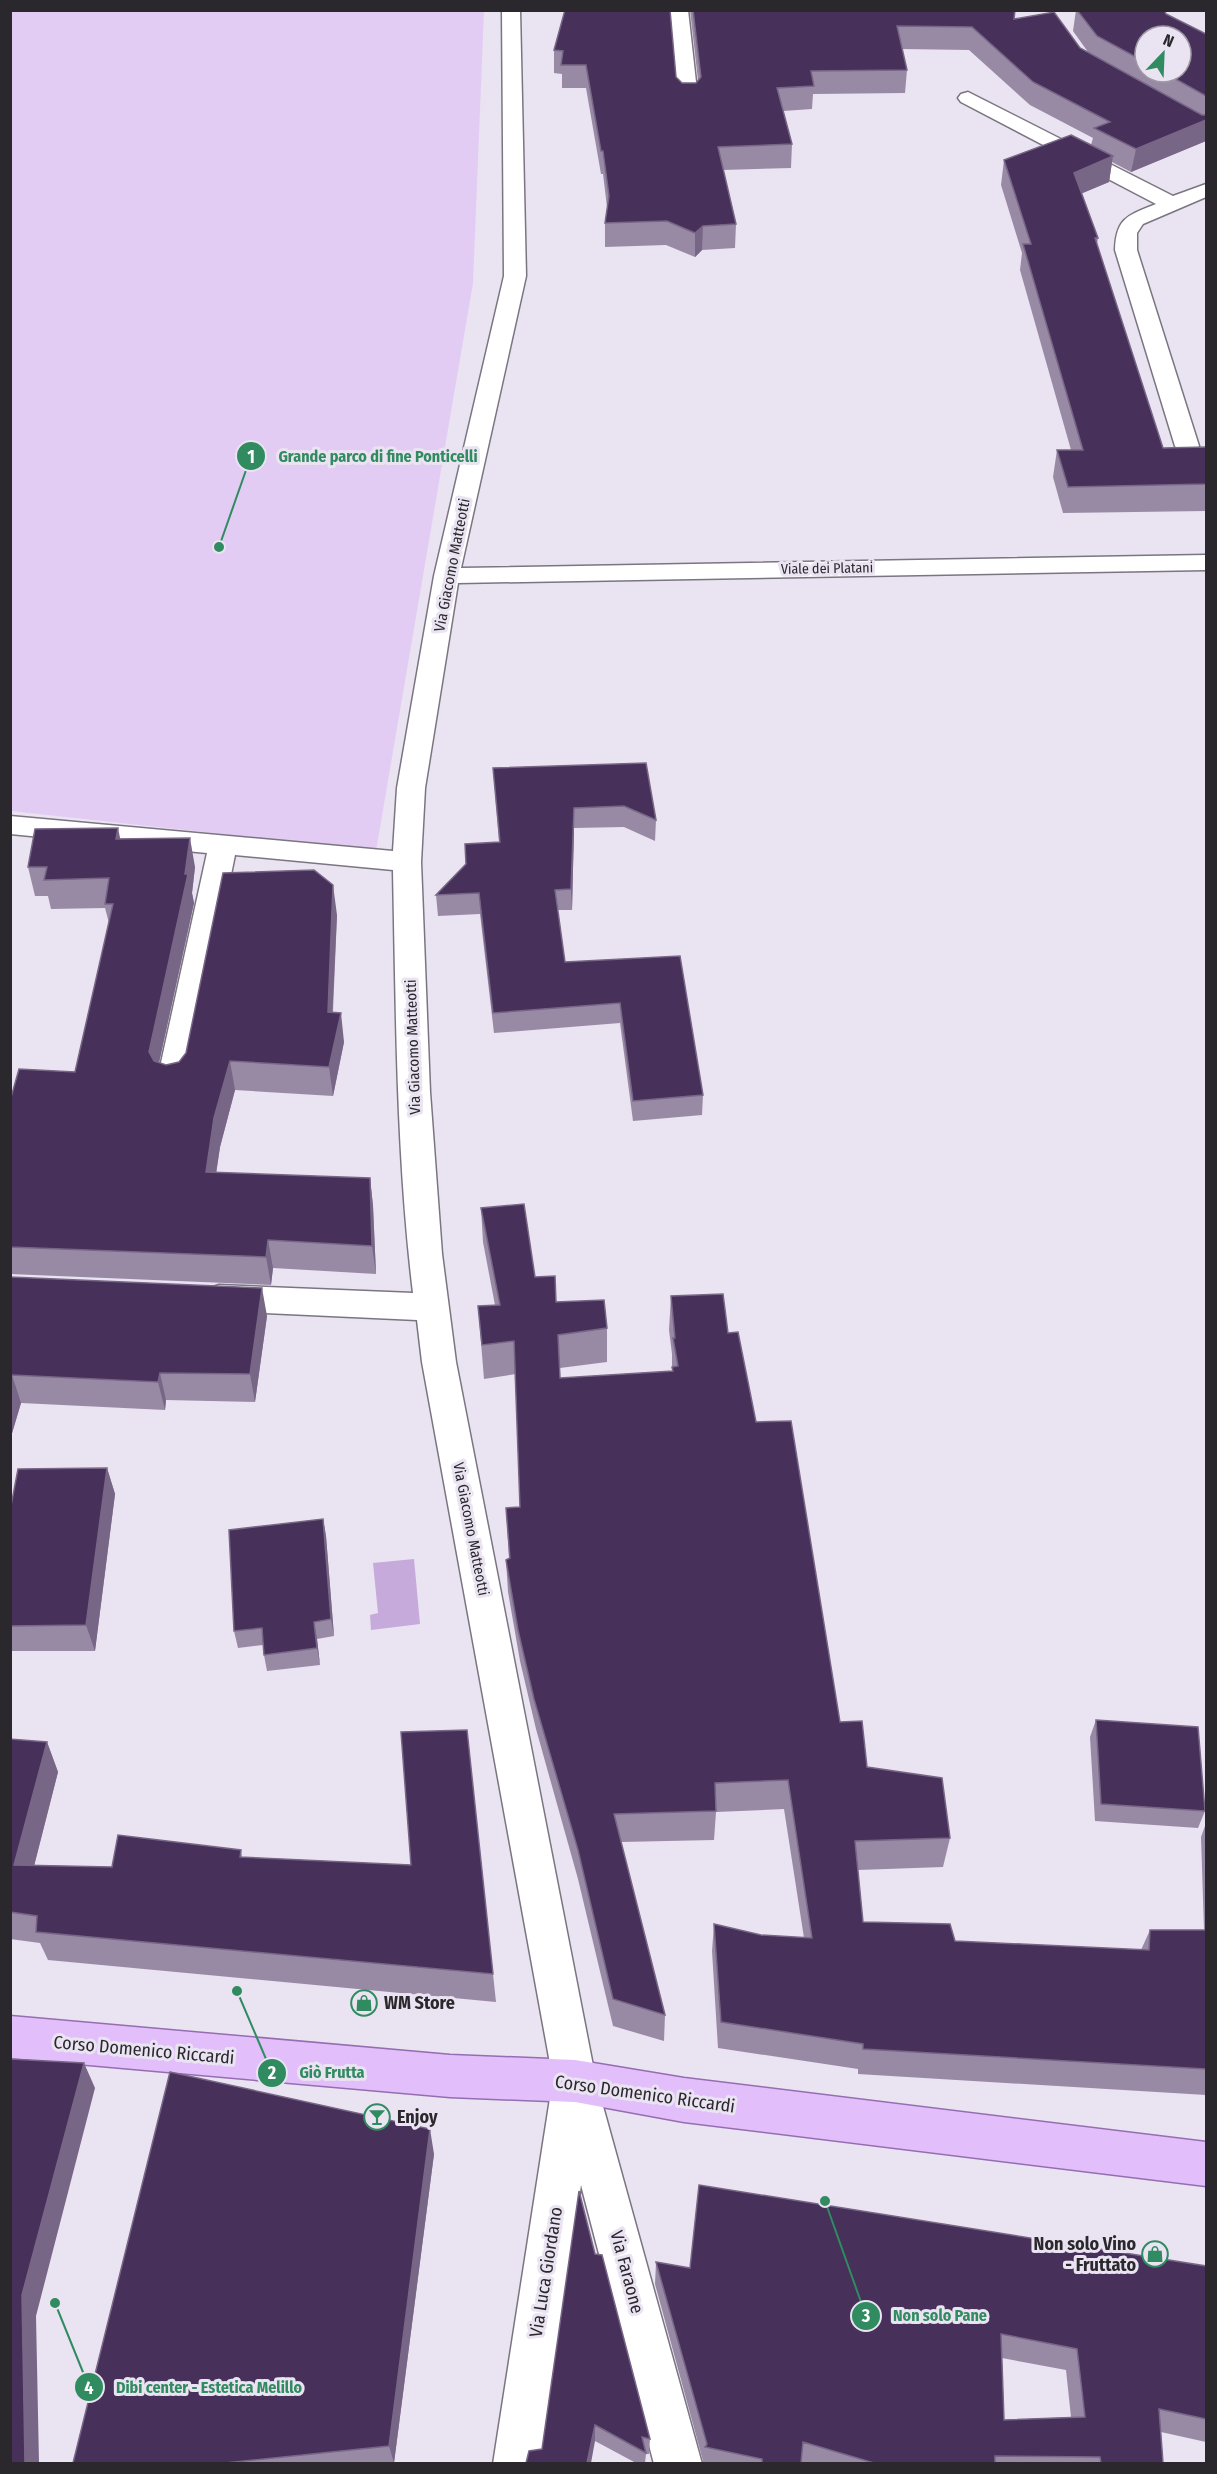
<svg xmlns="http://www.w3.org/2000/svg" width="1217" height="2474" font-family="'Fira Sans Condensed',sans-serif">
<rect width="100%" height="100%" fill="#eae3f1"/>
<!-- green -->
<path fill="#e2ccf4" d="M11,11h473l-11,272 -97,568 -365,-40z"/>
<!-- water -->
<path fill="#c5aadb" d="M414,1559l6,65 -49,6 -1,-15 8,-2 -5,-50z"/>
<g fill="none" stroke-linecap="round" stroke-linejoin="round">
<!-- minor casing -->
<g stroke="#7b7581" stroke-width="3">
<path id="minor" d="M502,10h18l6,266 -65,292 745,-13v15l-748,13 -33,205 -4,74 9,230 12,162 14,108 140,719 106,383h-48l-73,-279 -40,279h-48l58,-372 3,-7 -132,-723 -5,-42 -198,-9 -12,-4 -5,-9 5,-9 12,-4 194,8c-17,-140 -17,-282 -20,-423l-158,-15 -46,226 -5,8 -11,3 -11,-3 -5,-8 50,-228 -197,-19v-18l383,35 4,-63 37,-212 70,-300z
M670,10h18l10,90 -3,4h-14l-3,-4z
M968,92l205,104 33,-12v13l-63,27 -6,9v17l62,196 -4,5 -8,2 -8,-2 -4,-5 -60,-196c1,-33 14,-35 41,-46l-195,-102 -3,-4 3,-4z"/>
</g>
<!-- major casing -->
<g stroke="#956eb2" stroke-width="3">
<path id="major" d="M10,2016l440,39 125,5 109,18 522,64v44l-522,-64 -109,-20 -125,-5 -440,-39z"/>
</g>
<!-- minor -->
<use href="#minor" fill="#fff" fill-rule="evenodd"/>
<!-- major -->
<use href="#major" fill="#e2bffb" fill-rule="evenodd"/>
</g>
<!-- wall -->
<path fill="#988aa5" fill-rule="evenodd" d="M565,10l111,67 6,6h14l2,-3 -8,-70h325l-1,9 74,33 -15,-21 3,-21h88l2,4 40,20v107l-75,31 -19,-10 -3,20 -27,11 16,45 -1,6 66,204 43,-1v64l-143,2 -10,-36 4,-27h14l-51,-180 2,-17 -21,-68 3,-25 87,-15 2,-7 -63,-33 -61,-55 -67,-1 5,21 -2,23 -92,1 -1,15 -29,2 9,33 -1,24 -68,2 13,54 -1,24 -33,2 -7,7 -29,-12 -61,2v-24l2,-16 -4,-33h-2l-15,-86h-24v-14l-8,-1v-23zM1145,36l36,36h-36z
M646,763l10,57 -1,21 -31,-14 -50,1 -2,82h-15l8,52 115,-6 23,139 -1,20 -69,6 -13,-98 -126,10 -14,-119 -42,2 -2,-21 30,-31 33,-22 -6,-74z
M121,839l74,28 -3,26 2,10 -35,160 7,2 13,-3 158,-147 -4,97 11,30 -11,54 -98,-6 -15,57 -4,26 154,5 3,28 3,68 -103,-6 -2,17 -261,-11v-173l65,-29 34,-149 -4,-15 -54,1 -3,-13h-13l-7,-29z
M481,1208l54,69 21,25 51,26v34l-47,6v10l112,-7v-17l-3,-24 2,-34 57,37 28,89 84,300 27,45 83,71 -7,29 -85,3 5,52 92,19 186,9 9,-20h54l-3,-93 5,-14v272l-348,-21v-5l-140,-21 -6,-97 2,-27 47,11 43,3 -20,-129 -68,3 -2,28 -93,2 44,173 -1,26 -51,-15 -35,-147 -42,-150 -16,-68 -12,-69 -2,-32 3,-2 -3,-50 14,-1 -4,-133 -32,5 -6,-73 17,-1 -12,-63z
M10,1277l257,39 -12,86 -89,-2 -1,10 -144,-7 -11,37z
M107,1468l8,26 -20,157h-85v-140z
M323,1519l3,17 8,100 -17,3 3,26 -53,6 -3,-16 -1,-10 -25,3 -4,-17z
M1096,1720l109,91 -7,17 -103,-7 -5,-84z
M467,1730l29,272 -448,-42 -8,-17 -30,-4v-200l37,3 11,30 -24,93 78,2 129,-17 1,7 169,8z
M434,2154l-40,309h-321z
M595,2254l55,185 -1,15h-3l-1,9h-9l-41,-22 -53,8z
M656,2262l34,6 516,-2v176l-45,-10 2,31h-357l-5,-1v1h-98v-2l-48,-177zM1002,2358l64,12 5,47 -67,3z"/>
<!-- shaded-wall -->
<path fill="#786687" d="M1206,120v21l-75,31 5,-23z
M1113,156l-4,26 -38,16 3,-25z
M703,226l-1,24 -7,7v-24z
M574,808v20l-2,82 -1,-21z
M118,828l6,29 -8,-18z
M190,838l5,29 -3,26 2,10 -39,178 -6,-29 36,-178z
M333,885l4,30 -6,126 -3,-29z
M341,1013l3,29 -11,54 -4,-29z
M230,1061l5,29 -15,57 -8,54 -6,-29 8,-54z
M370,1178l3,28 3,68 -4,-28z
M268,1240l5,28 -2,17 -5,-28z
M262,1288l5,28 -12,86 -5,-28z
M160,1373l6,27 -1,10 -7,-28z
M12,1375l9,28 -11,37v-61z
M107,1468l8,26 -20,157 -9,-26z
M323,1519l3,17 8,100 -3,-17z
M314,1622l3,17 3,26 -3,-17z
M47,1742l11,30 -31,122 -13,-29z
M84,2063l11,25 -59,228 3,147h-14l-3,-168z
M430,2129l4,25 -40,309 -5,-17z
M595,2425v16l-4,22h-4z"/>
<!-- building -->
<path fill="#473059" stroke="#786687" stroke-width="1.5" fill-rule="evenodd" d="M565,10h105l6,67 6,6h14l5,-6 -8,-67h322l-1,9 40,-7 26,36 122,67h4v5l-70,29 -42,-21 16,-6 -77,-40 -61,-55 -75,-1 10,44 -96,1 3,15 -37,2 15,56 -74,3 18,77 -33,2 -8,7 -28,-12 -62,2 4,-27 -6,-45h-2l-15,-86h-25l2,-14 -9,-1z
M1077,10h87l2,4 40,20v62l-43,-24h18v-36h-36v26l-48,-26z
M1071,135l42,21 -39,17 24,65h-3l68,210 43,-1v37l-138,3 -11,-37h26l-60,-206h8l-27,-84z
M646,763l10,57 -32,-14 -50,2 -3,81 -16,1 10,72 115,-6 23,139 -70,6 -13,-98 -127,10 -14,-120 -43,2 30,-31 -1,-20 35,-2 -7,-74z
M118,828l-2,11 74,-1 -5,36h3l-39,178 5,9 12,4 13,-3 7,-9 37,-180 91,-3 19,15 -5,127 13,1 -12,54 -99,-6 -16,57 -8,54 164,6 2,68 -104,-6 -2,17 -256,-10v-146l9,-32 56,3 38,-168h-8l4,-26 -65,2 3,-13h-19l7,-38z
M524,1204l11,73 20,-1 1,26 48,-2 3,28 -49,7 2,43 113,-7 -1,-4 6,-1 -5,-28h2l-4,-42 52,-2 5,39 10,-1 18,90 35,-1 49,301 22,-1 5,46 75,11 8,60 -95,3 8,81 87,2 5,17 194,9 1,-20h56v139l-343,-20v-5l-142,-22 -7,-98 47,11 51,3 -24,-158 -73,3 1,28 -102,3 51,201 -52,-16 -35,-149 -44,-151 -16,-69 -12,-70 4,-2 -4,-50 14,-1 -6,-166 -32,4 -4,-39 22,-1 -19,-97z
M10,1277l252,11 -12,86 -90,-1 -2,9 -146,-7 -2,4z
M107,1468l-21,157 -76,1v-115l8,-42z
M323,1519l8,100 -17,3 3,26 -53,7 -2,-27 -28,3 -5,-101z
M1096,1720l102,7 7,84 -104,-7z
M467,1730l26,244 -457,-42 1,-16 -27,-4v-173l37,3 -33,123 98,2 6,-32 123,15 -1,7 171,8 -10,-133z
M10,2059l74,4 -62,232 3,168h-15z
M170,2072l260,57 -41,317 -164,17h-152z
M699,2185l507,81v153l-47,-10 4,54h-62l-1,-6 -105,-1v7h-121l-71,-21 -2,21h-39v-4l-57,-12 2,-3 -51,-182 34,6zM1001,2334l76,15 8,68 -81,3z
M579,2191l16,63 7,1 48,184 -8,-2 4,16 -51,-28 -8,38h-61l3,-12 13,-2z"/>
<!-- icons -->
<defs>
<g id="shop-ring" transform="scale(1.35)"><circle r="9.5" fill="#eae3f1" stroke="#318b61" stroke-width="1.5"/><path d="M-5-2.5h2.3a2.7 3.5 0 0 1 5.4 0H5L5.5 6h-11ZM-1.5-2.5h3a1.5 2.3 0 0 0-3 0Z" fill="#318b61"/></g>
<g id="bar-ring" transform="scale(1.35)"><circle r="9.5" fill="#eae3f1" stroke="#318b61" stroke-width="1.5"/><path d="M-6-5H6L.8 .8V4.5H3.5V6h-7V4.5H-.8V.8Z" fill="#318b61"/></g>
</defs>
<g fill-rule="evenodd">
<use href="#shop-ring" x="364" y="2003"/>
<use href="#bar-ring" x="377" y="2117"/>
<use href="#shop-ring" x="1155" y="2254"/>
</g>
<g text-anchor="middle" stroke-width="6" stroke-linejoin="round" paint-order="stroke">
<!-- far-street labels -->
<g font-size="14" fill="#2b282d" stroke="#eae3f1">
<text transform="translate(827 568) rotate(-1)" y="5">Viale dei Platani</text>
</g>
<!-- street labels -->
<g font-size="15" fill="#2b282d" stroke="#eae3f1">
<text transform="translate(452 565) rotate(-79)" y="5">Via Giacomo Matteotti</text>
<text transform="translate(413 1047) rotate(-92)" y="5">Via Giacomo Matteotti</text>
<text transform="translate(471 1529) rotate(79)" y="5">Via Giacomo Matteotti</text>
</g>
<!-- near-poi labels -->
<g font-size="18" font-weight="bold" fill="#2b282d" stroke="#eae3f1" text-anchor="start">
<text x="384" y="2009">WM Store</text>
<text x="397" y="2123">Enjoy</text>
<text x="1136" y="2250" text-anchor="end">Non solo Vino<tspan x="1136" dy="21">- Fruttato</tspan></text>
</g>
<!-- near-street labels -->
<g font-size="18" fill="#2b282d" stroke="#eae3f1">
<text transform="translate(144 2050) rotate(5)" y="6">Corso Domenico Riccardi</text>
<text transform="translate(645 2094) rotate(8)" y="6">Corso Domenico Riccardi</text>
<text transform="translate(546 2272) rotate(-81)" y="6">Via Luca Giordano</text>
<text transform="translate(627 2272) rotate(75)" y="6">Via Faraone</text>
</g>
</g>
<!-- callouts -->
<path fill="none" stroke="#318b61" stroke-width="2" d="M219 547L251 456M237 1991L272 2073M825 2201L866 2316M55 2303L89 2387"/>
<g fill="#318b61" stroke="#eae3f1" stroke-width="2">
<circle cx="219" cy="547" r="6"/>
<circle cx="237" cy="1991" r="6"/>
<circle cx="825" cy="2201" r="6"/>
<circle cx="55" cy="2303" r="6"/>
<circle cx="251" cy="456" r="15"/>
<circle cx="272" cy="2073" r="15"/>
<circle cx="866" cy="2316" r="15"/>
<circle cx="89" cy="2387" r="15"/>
</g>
<g font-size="18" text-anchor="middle" font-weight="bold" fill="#fff">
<text x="251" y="463">1</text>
<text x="272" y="2079">2</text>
<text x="866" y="2322">3</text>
<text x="89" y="2394">4</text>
</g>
<g font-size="16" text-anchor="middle" font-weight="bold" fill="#318b61" stroke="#eae3f1" stroke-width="6" stroke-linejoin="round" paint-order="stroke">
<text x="378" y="462">Grande parco di fine Ponticelli</text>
<text x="332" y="2078">Giò Frutta</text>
<text x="940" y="2321">Non solo Pane</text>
<text x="209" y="2393">Dibi center - Estetica Melillo</text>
</g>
<!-- border -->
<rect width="1217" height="2474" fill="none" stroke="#2b282d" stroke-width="24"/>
<!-- north arrow -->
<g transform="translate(1163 54) rotate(23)"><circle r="28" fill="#eae3f1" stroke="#9e98a3" stroke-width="1.5"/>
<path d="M0-4.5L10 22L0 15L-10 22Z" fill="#318b61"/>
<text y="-9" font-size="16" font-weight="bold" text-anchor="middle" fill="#2b282d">N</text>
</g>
</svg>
